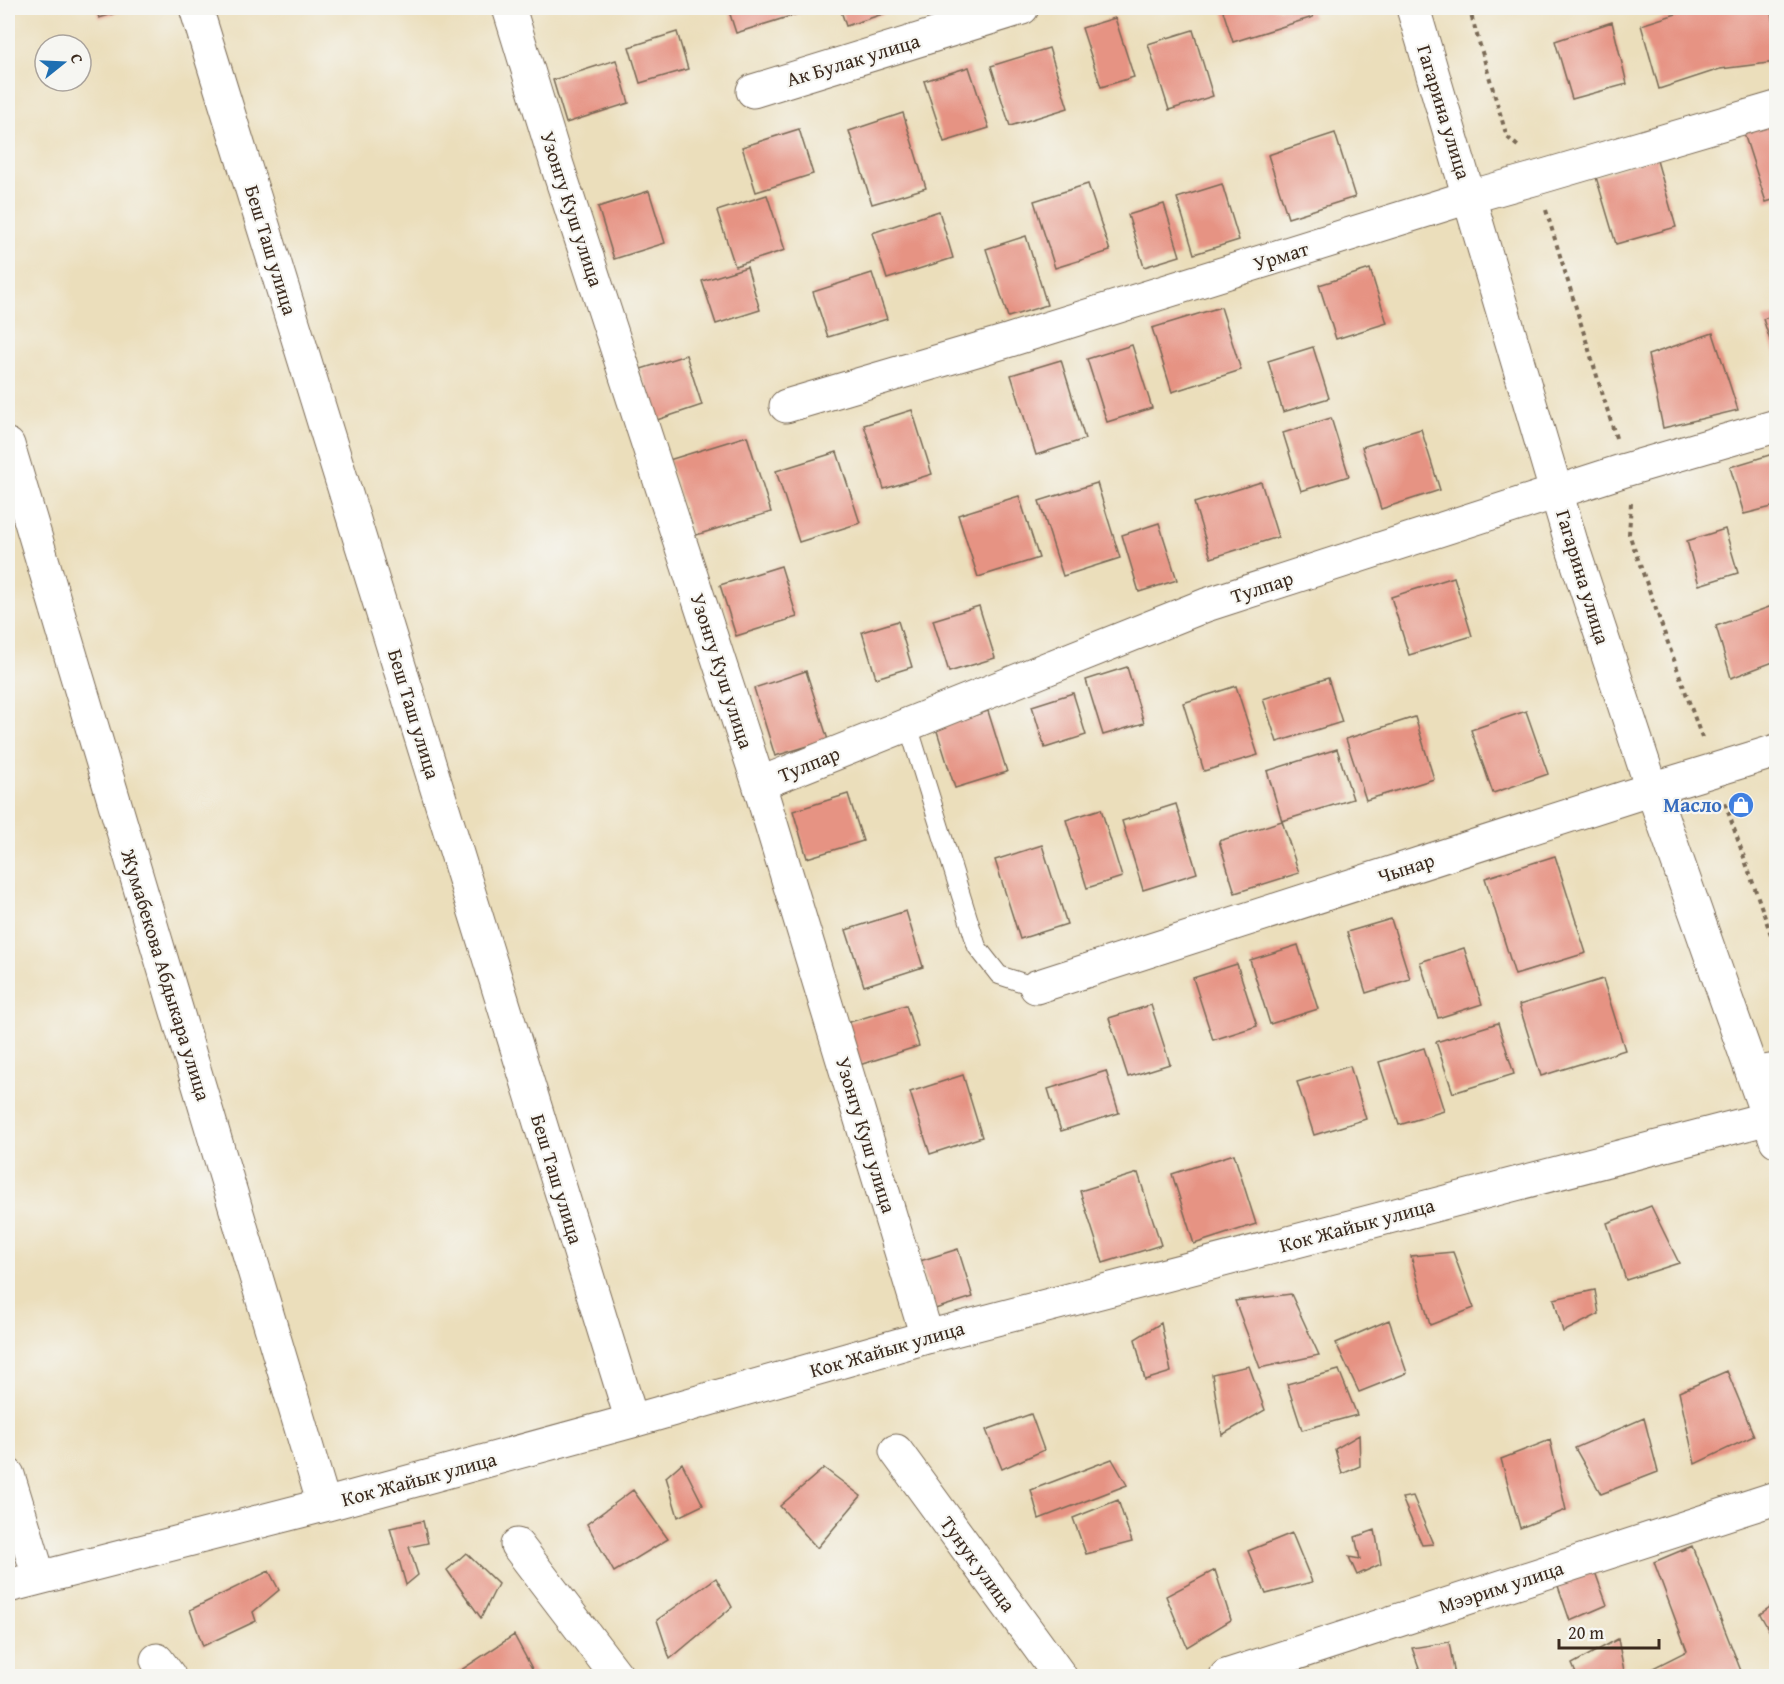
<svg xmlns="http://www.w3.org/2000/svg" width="1784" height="1684" font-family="'Gentium Book Plus',serif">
<rect width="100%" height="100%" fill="#f6f6f2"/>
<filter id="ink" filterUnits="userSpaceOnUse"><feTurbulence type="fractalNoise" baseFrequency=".0167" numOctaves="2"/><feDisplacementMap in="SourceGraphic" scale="12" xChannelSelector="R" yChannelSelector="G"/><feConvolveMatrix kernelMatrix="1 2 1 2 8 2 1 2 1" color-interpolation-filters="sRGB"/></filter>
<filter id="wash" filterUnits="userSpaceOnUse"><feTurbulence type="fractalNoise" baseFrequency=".008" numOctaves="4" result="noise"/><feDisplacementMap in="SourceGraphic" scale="24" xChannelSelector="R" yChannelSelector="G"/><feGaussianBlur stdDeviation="1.35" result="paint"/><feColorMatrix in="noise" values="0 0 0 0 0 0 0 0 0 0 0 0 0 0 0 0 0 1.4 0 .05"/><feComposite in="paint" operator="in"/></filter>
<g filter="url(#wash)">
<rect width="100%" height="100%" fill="#ebdebb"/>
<g id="blocks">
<!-- building -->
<path fill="#e69383" d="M96,8h36l-33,10z
M728,8h78l1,3 -71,22z
M840,8h51l1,3 -46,15z
M1222,8h88l3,9 -80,25z
M1695,8h75l6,30v24l-56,7 -61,20 -18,-64z
M1115,18l19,59 -33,10 -19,-59z
M1612,22l15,62 -55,15 -17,-58z
M1193,30l20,66 -44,14 -21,-66z
M677,32l11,37 -48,14 -11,-36z
M1049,48l19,60 -58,18 -19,-60z
M616,60l13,43 -63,20 -13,-43z
M969,67l20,61 -45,14 -20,-61z
M1776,111v88l-10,3 -26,-81z
M903,113l23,75 -54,16 -23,-73z
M8,123l6,19 -6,2z
M799,129l14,45 -57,18 -14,-45z
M1335,133l20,64 -67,21 -20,-63z
M1656,157l20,70 -60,17 -20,-67z
M1088,184l22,67 -55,17 -21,-67z
M1222,184l17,56 -45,14 -17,-56z
M649,191l16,52 -51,16 -16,-52z
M767,195l18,55 -50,16 -18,-55z
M1164,204l16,52 -36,11 -16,-52z
M939,211l14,47 -66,21 -15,-46z
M1026,236l21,69 -39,12 -22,-68z
M747,267l13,43 -44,14 -14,-43z
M1370,269l17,54 -51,16 -17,-54z
M872,273l15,46 -59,18 -15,-45z
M1221,307l20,63 -69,22 -20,-64z
M1776,315v43l-13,-39z
M1713,333l25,77 -75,18 -15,-73z
M1132,345l20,63 -45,14 -20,-63z
M1313,347l16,51 -46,14 -15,-51z
M686,355l16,50 -45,15 -16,-51z
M1061,360l24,79 -49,16 -25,-80z
M912,410l20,64 -48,15 -20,-64z
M1331,418l18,58 -48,15 -18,-58z
M1421,429l19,61 -59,19 -19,-62z
M747,436l24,76 -78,24 -24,-76z
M837,452l23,71 -61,19 -23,-71z
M1776,453v53l-32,8 -14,-47z
M1261,482l17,55 -67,21 -17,-55z
M1097,483l23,75 -57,18 -24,-75z
M1019,496l20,62 -61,19 -20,-62z
M1159,523l18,57 -38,12 -17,-57z
M1725,529l13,44 -39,12 -12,-44z
M781,566l16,51 -61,19 -16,-51z
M1454,577l18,59 -63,19 -18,-58z
M979,606l16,52 -46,14 -16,-52z
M1772,606l4,13v42l-45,17 -15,-52z
M898,621l14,46 -36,11 -14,-46z
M1127,667l17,56 -41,12 -17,-55z
M806,671l22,69 -53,16 -21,-68z
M1328,678l14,44 -65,20 -14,-43z
M1236,686l22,69 -54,16 -21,-68z
M1073,693l13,42 -41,13 -13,-42z
M988,711l19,61 -52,16 -19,-60z
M1526,711l22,63 -55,19 -22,-63z
M1415,717l19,62 -68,21 -20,-61z
M1337,749l16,50 -71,22 -15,-50z
M848,794l15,47 -56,17 -14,-47z
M1176,804l21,69 -54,17 -21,-69z
M1101,809l21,68 -35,11 -21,-68z
M1282,821l17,52 -64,20 -16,-52z
M1042,845l25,79 -47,15 -25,-79z
M1555,856l31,97 -71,22 -30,-97z
M906,911l17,56 -59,19 -18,-56z
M1391,919l19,60 -44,14 -19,-61z
M1298,945l20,64 -48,15 -20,-64z
M1464,948l18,56 -44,14 -18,-56z
M1237,964l20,62 -44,14 -20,-62z
M1603,979l22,71 -84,26 -22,-71z
M906,1005l13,41 -66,21 -13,-42z
M1151,1005l19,59 -42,13 -19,-59z
M1498,1023l16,51 -61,19 -17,-51z
M1424,1048l20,63 -45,14 -20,-63z
M1350,1066l16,53 -52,16 -17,-53z
M1106,1071l13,42 -58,18 -13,-42z
M963,1075l19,62 -52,17 -20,-62z
M1234,1154l22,70 -62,20 -22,-70z
M1138,1173l23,72 -58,18 -23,-72z
M1651,1206l28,57 -53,17 -19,-57z
M958,1249l15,48 -38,12 -15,-48z
M1453,1252l21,56 -44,17 -19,-69z
M1595,1290l4,24 -36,18 -9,-33z
M1291,1294l28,61 -59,13 -25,-67z
M1389,1320l18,53 -48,19 -23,-49z
M1161,1323l10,49 -26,8 -10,-41z
M1249,1366l16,44 -43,25 -10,-61z
M1339,1370l18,45 -55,15 -15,-46z
M1727,1371l27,65 -59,28 -16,-72z
M1031,1414l13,36 -42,19 -16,-39z
M1644,1418l14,54 -57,22 -26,-46z
M1359,1435l1,31 -18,8 -7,-25z
M1550,1440l16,70 -46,18 -19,-69z
M1112,1459l15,26 -88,34 -8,-29z
M682,1463l21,42 -25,12 -12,-40z
M824,1468l37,28 -44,52 -37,-42z
M633,1490l35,49 -54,33 -27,-48z
M1413,1496l20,48 -11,1 -20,-47z
M1118,1500l14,42 -46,12 -13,-36z
M423,1521l5,22 -19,4 9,28 -12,10 -16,-57z
M1375,1530l6,34 -24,11 -8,-18 11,2 -5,-22z
M1292,1533l20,49 -46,12 -18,-43z
M1692,1546l51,130h-91l-3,-6 38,-19 -33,-89z
M466,1553l32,31 -17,34 -34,-48z
M1594,1569l13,36 -37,16 -12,-35z
M1215,1570l16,50 -44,27 -21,-51z
M269,1571l10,19 -26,22 3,9 -53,25 -13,-36z
M716,1578l16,29 -62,52 -13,-39z
M1776,1603v40l-16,-29z
M514,1635l22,41h-84z
M1618,1639l7,37h-48l-5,-12z
M1449,1642l6,34h-33l-10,-28z"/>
</g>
</g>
<g filter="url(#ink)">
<use href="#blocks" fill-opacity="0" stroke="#796955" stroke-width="1.5"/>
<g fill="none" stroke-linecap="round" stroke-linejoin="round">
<!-- lane casing -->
<g stroke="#796955" stroke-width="20">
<path id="lane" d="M908,725l69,222 22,28 37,12"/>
</g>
<!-- street casing -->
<g stroke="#796955" stroke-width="35">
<path id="street" d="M196,8l436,1413
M509,8l48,157 202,619 168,553
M753,91l269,-83
M786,406l221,-65 462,-144 68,-19 239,-70
M8,445l316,1060
M759,784l447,-179 419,-135 151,-44
M1036,987l616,-198 124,-38
M1753,1074l23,-4
M896,1451l164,225
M8,1475l31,102
M517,1545l100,131
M8,1586l316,-81 308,-84 295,-84 842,-219
M157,1660l12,16
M1226,1676l550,-178"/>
</g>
<!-- secondary casing -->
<g stroke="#796955" stroke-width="35">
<path id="secondary" d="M1413,8l161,544 78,237 124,351"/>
</g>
<!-- path -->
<path stroke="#796955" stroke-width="4" stroke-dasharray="4.5 4.5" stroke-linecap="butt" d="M1469,8l38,129 13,11
M1546,210l70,228
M1631,503l-2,31 73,204
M1725,803l51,146"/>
<!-- lane -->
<use href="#lane" stroke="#fff" stroke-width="18"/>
<!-- street -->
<use href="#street" stroke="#fff" stroke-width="33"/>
<!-- secondary -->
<use href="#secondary" stroke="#fff" stroke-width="33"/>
</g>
</g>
<!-- icons -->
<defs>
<g id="shop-disc" transform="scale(1.35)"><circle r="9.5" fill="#3f7fe0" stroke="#f6f6f2"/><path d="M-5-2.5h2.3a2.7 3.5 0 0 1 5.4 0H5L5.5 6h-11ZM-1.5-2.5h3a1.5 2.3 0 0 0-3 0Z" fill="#fff"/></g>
</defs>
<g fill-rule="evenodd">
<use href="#shop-disc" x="1741" y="805"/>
</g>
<g text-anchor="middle" stroke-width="4.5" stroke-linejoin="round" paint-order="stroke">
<!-- street labels -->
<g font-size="20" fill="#3b2a1e" stroke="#f6f6f2">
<text transform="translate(853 60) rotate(-17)" y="7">Ак Булак улица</text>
<text transform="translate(1444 112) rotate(73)" y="7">Гагарина улица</text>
<text transform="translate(572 209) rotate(72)" y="7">Узонгу Куш улица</text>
<text transform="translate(271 250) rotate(73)" y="7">Беш Таш улица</text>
<text transform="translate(1281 256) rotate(-17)" y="7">Урмат</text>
<text transform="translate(1583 577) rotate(73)" y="7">Гагарина улица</text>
<text transform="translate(1262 587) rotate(-18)" y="7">Тулпар</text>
<text transform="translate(722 671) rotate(72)" y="7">Узонгу Куш улица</text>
<text transform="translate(414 714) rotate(73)" y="7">Беш Таш улица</text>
<text transform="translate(809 764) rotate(-22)" y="7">Тулпар</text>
<text transform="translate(1406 868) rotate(-18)" y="7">Чынар</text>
<text transform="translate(166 975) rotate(73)" y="7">Жумабекова Абдыкара улица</text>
<text transform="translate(866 1135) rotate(73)" y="7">Узонгу Куш улица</text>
<text transform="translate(557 1179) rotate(73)" y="7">Беш Таш улица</text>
<text transform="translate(1357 1225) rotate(-15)" y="7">Кок Жайык улица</text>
<text transform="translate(887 1349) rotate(-16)" y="7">Кок Жайык улица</text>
<text transform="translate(419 1479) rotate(-15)" y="7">Кок Жайык улица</text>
<text transform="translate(978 1564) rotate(54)" y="7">Тунук улица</text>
<text transform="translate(1501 1587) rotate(-18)" y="7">Мээрим улица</text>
</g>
<!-- shop labels -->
<g font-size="20" font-weight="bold" fill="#366cbe" stroke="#f6f6f2" text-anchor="end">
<text x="1722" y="812">Масло</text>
</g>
</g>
<!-- margin -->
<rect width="1784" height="1684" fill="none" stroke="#f6f6f2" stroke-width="30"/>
<!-- north arrow -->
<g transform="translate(63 63) rotate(72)"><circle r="28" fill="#f6f6f2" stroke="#aba49d" stroke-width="1.5"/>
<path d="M0-4.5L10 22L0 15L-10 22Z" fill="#1f6fb2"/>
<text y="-9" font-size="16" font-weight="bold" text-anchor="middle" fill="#3b2a1e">С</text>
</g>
<!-- scale -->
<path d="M1559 1639v9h100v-9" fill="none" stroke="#3b2a1e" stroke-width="3"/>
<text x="1568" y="1639" font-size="18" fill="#3b2a1e" stroke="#f6f6f2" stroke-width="4.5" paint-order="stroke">20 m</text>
</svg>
